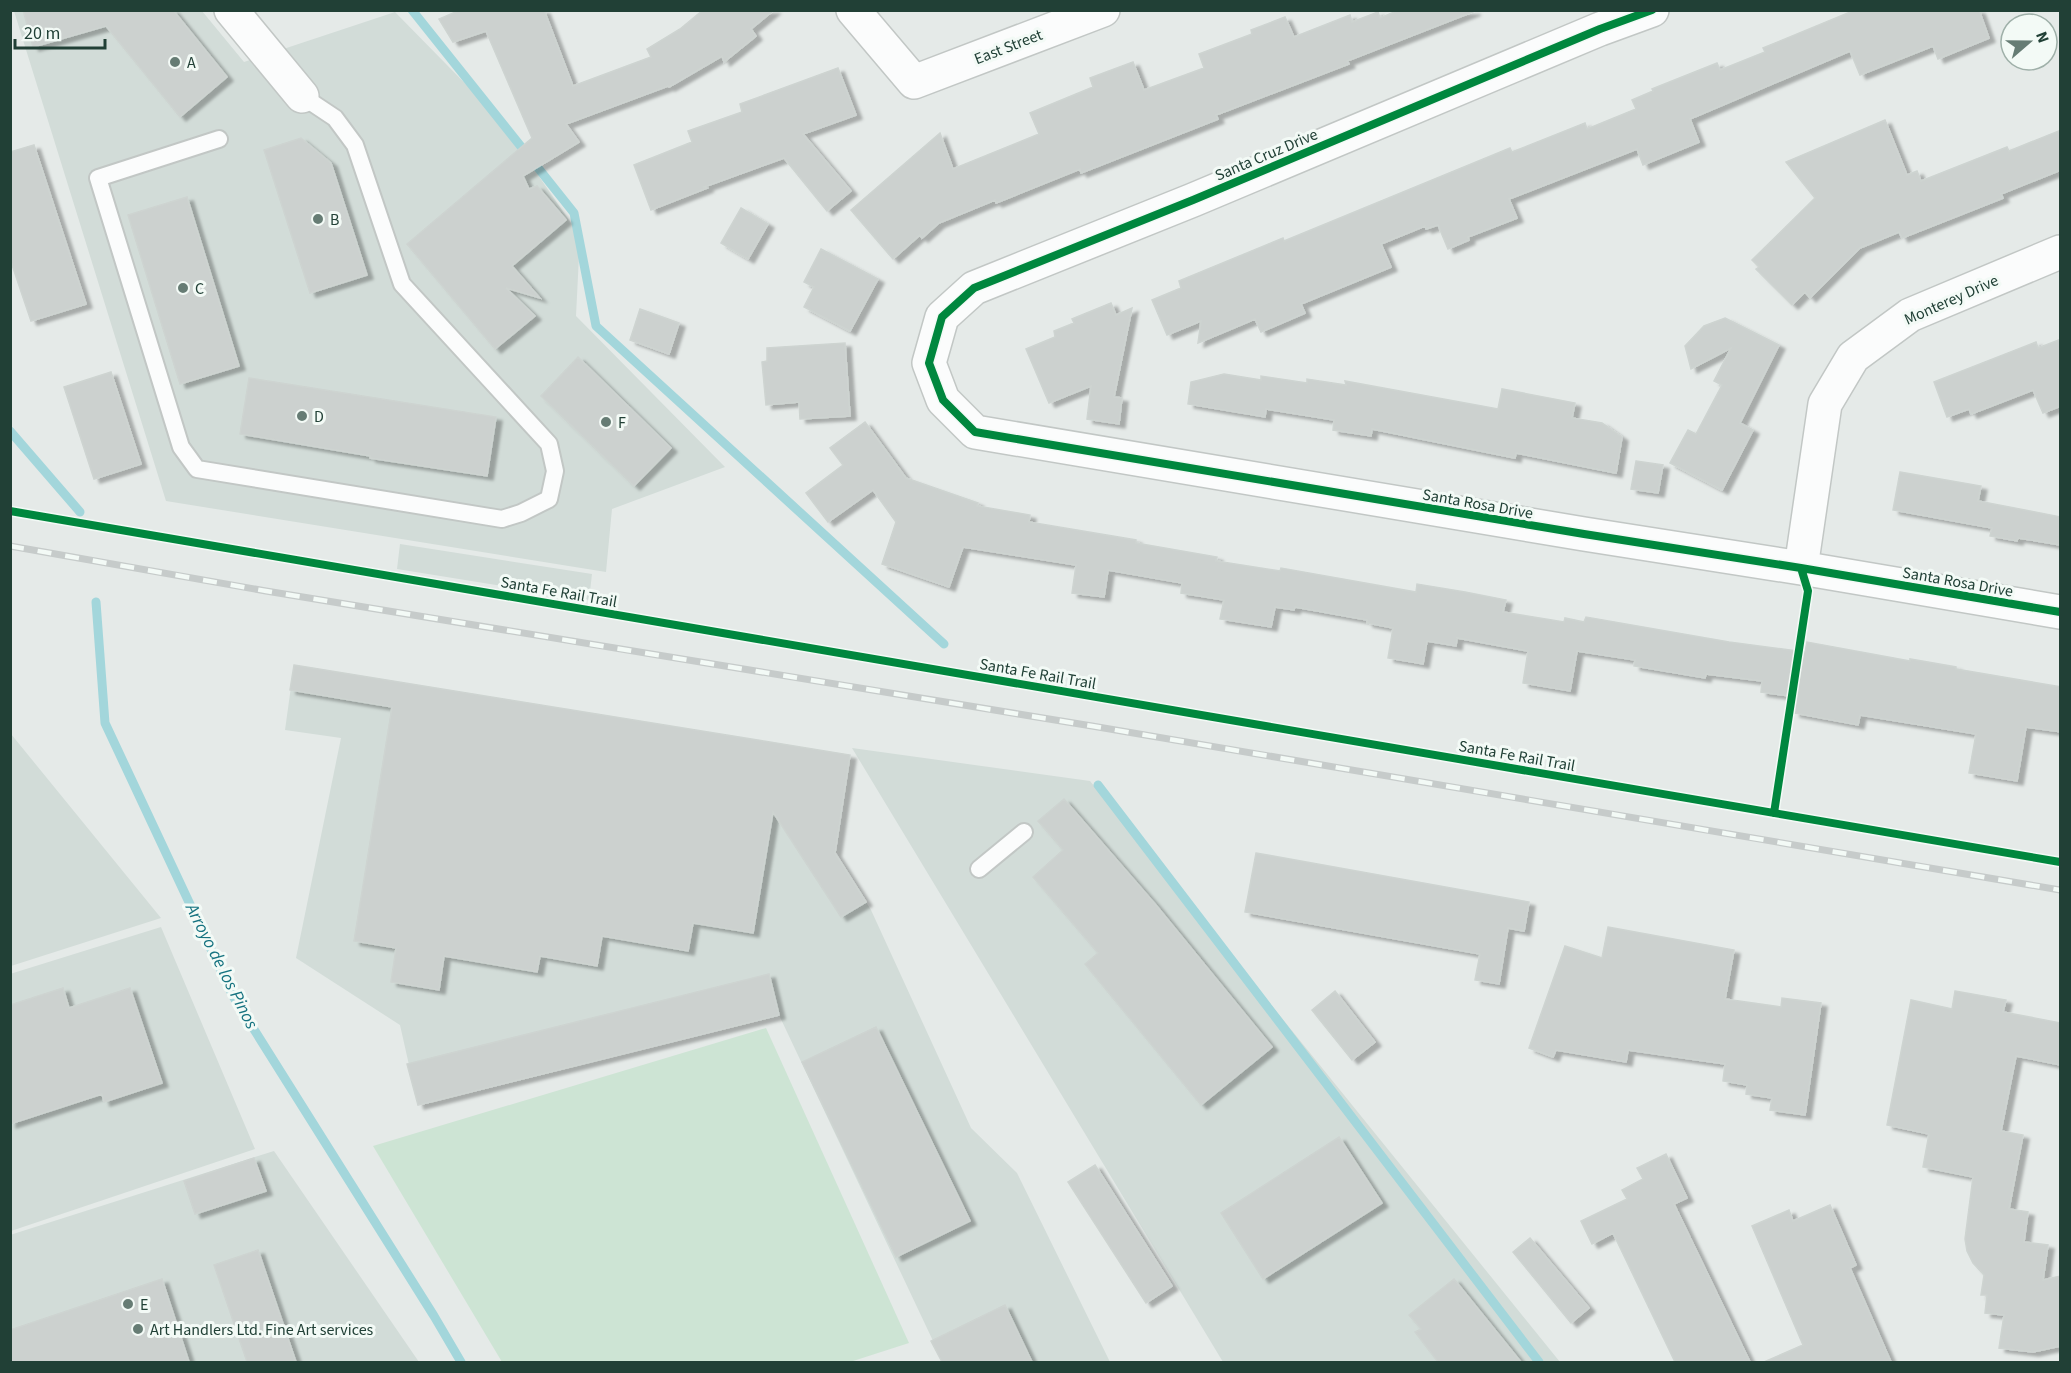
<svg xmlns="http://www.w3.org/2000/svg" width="2071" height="1373" font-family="'Source Sans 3',sans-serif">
<defs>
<filter id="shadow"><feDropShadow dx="6" dy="4" stdDeviation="1.5" flood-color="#0004"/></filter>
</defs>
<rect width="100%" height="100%" fill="#e5eae8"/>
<!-- built -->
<path fill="#d2dcd8" d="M14,11h188l42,51 151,-50 103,105 82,119 -4,80 149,151 -113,42 -6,63 -440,-71z
M400,544l192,30 -3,26 -192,-31z
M294,665l556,90 -15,98 36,57 100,218 46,45 93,189h-167l-164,-347 -361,90 -18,-80 -104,-67 45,-220 -56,-8z
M11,734l150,184 -150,48z
M852,748l238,33 470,581h-337z
M161,927l94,222 -244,82 -1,-257z
M274,1151l145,211h-408l-1,-127z"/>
<!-- green -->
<path fill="#cde4d4" d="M766,1028l143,315 -59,19h-348l-129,-216z"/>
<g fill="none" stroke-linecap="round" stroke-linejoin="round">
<!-- stream -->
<path stroke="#a3d6db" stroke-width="9" d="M412,10l162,203 22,113 348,318
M10,431l70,81
M96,602l9,121 128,273 201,320 27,46
M1098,785l441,577"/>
</g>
<!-- building -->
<path fill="#ccd1cf" stroke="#ced4d1" stroke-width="1.5" filter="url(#shadow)" d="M23,10h150l54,67 -47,40 -74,-91 -73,21z
M460,10h84l29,76 78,-29 -4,-8 33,-20 23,-19h71l-23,19 5,7 -32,26 -2,-6 -53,31 -1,-1 -102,38 13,18 -56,34 6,13 8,-3 29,34 -54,46 28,32 -34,-10 29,28 -40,33 -88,-105 125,-106 -46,-107 -33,11 -14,-23z
M1399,10l76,1 -128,50 2,3 -133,51 2,4 -137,54 -1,-4 -84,34 -1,-3 -56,23 -17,15 -2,-3 -27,24 -42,-49 89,-77 13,36 86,-35 -9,-21 63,-26 -3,-9 43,-16 11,28 60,-22 -5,-14 53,-20 -1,-4 34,-13 9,20 56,-22 2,7 26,-10 2,6z
M1855,10h124l10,28 -51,21 -5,-13 -73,29 -10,-24 -160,68 9,23 -56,23 -6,-16 -128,50 8,19 -49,19 1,3 -21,9 -10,-24 -12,4 -1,-3 -44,18 10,23 -90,37 4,9 -44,19 -6,-13 -57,24 3,-22 -34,14 -15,-35 29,-12 -2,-7 104,-43 1,3 226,-93 2,4 73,-29 2,6 49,-20 -4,-9 21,-9 -1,-2 65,-26 3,7 45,-18 -2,-4z
M838,68l18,47 -53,19 48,57 -24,20 -43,-53 -80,29 3,1 -56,22 -17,-45 58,-23 -4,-11 54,-19 -2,-8z
M1885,120l22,55 10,-4 4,10 86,-34 2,4 52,-21v40l-60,24 2,4 -101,40 -3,-6 -39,16 -50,50 -5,-6 -13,13 -36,-36 3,-2 -7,-7 63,-62 -29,-36z
M301,138l30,25 36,112 -57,18 -46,-143z
M34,145l52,159 -55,17 -21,-62v-107z
M187,197l52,169 -59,18 -52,-169z
M741,208l27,16 -20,35 -27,-16z
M821,249l57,30 -28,52 -46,-24 10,-20 -10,-5z
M1111,303l5,12 16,-7 -18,89 8,1 -3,26 -32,-5 4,-33 -42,17 -23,-54 29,-12 -1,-6 20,-8 -2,-4z
M640,309l39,14 -10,31 -39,-14z
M1725,318l54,27 -39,78 13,7 -31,60 -52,-27 18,-33 8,4 26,-49 -8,-4 17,-33 -40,21 -6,-23 19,-20z
M2061,339v67l-18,7 -10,-23 -62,24 -2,-5 -22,8 -13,-35 102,-40 2,6z
M845,343l5,73 -50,3 -1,-17 -33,3 -4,-43 5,-1v-13z
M578,357l93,91 -37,38 -93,-90z
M111,372l30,92 -47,15 -30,-92z
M1224,374l37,6v-4l46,7v-4l39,6 -1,-4 153,28 4,-20 73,14 -3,15 30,5 20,14 -6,36 -100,-20 -1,5 -143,-29 -1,7 -38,-6 1,-10 -68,-11 -1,8 -77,-13 3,-22z
M249,378l247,39 -9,59 -117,-18v-2l-130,-22z
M865,422l41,56 72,25 -1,3 53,9 -1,7 107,18v3l81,14 -1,4 64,10 1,-3 135,24 1,-8 48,8 41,8 -3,12 61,10 1,-4 19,4 2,-5 143,25 76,10 2,-10 103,19v-2l46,8v2l105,18v45l-35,-5 -9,54 -48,-8 7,-39 -116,-19 -2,10 -64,-12 3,-16 -36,-5 1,-11 -56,-7 -1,4 -71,-12 1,-6 -58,-9 -7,40 -47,-8 5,-32 -71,-13 -1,8 -29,-5 -4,23 -35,-6 5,-30 -26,-5v-3l-72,-13 -1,3 -19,-3 -4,20 -51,-8 4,-19 -43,-7 1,-10 -74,-13 -4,27 -32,-4 4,-28 -113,-18 -14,40 -67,-23 14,-42 -23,-32 -45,32 -22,-29 37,-28 -13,-17z
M1636,461l27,4 -5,28 -27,-4z
M1900,472l81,14 -3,15 83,16v28l-43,-7 -1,3 -27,-5 2,-8 -99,-18z
M294,665l556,90 -15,98 31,49 -25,15 -68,-105 -20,121 -60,-10 -5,28 -86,-15 -5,30 -57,-10 -3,16 -93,-16 -5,34 -48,-8 5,-34 -42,-7 38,-234 -102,-17z
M1064,799l92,106 116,142 -71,58 -116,-141 13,-11 -65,-76 30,-27 -25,-29z
M1256,853l273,49 -5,29 -16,-3 -9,56 -24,-4 5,-26 -235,-42z
M1608,927l126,23 -9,49 56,8 1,-9 39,5 -16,112 -35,-5 2,-12 -26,-4 1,-9 -24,-4 2,-17 -97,-14 -2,12 -70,-12 -3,7 -24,-9 36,-102 37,12z
M769,974l10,41 -361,90 -11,-41z
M63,988l6,20 61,-20 32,95 -58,19 -2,-8 -92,30v-119z
M1335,991l40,51 -23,18 -40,-50z
M1955,991l51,9 -3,12 58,11v42l-45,-9 -15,75 22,4 -14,74 19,3 -4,30 24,3 -5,35 18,-4v70l-28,6 -34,-4 5,-33 -19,-2 2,-18h-6l3,-20 -11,-12 -6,-12 -2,-12 8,-62 -50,-10 6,-33 -42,-9 24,-125 41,9z
M876,1027l94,194 -74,36 -94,-195z
M1339,1137l43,66 -119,76 -42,-66z
M1666,1154l21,44 -13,6 76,158h-75l-62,-129 -21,11 -11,-23 46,-22 -5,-9 21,-11 -6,-11z
M254,1158l12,33 -71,23 -11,-33z
M1095,1165l77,121 -26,17 -78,-121z
M1830,1205l26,60 -6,3 41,94h-127l39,-17 -51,-119 37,-16 4,11z
M1530,1238l59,70 -18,15 -58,-71z
M258,1250l38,112h-49l-33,-97z
M162,1279l27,83h-179v-32z
M1454,1279l67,83h-83l-23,-30 6,-3 -12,-14z
M1005,1305l27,57h-90l-11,-21z"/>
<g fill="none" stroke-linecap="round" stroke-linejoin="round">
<!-- lane casing -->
<g stroke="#c2c7c5" stroke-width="20">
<path id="lane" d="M219,139l-121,39 83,269 16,22 305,50 19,-6 28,-14 6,-28 -6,-27 -147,-160 -47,-139 -20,-27 -33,-22
M979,869l45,-37"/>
</g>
<!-- street casing -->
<g stroke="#c2c7c5" stroke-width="36">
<path id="street" d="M231,10l71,86
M853,10l61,72 189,-72
M1652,10l-52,19 -407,171 -219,88 -32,29 -13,46 14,37 32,32 609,102 217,34 259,44
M1801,568l24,-164 28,-47 57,-42 150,-63"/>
</g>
<!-- lane -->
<use href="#lane" stroke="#fbfcfc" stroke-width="16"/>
<!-- street -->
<use href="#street" stroke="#fbfcfc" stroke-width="33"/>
<!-- rail casing -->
<g stroke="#c6cbca" stroke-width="7">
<path id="rail" d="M10,546l256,45 826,135 968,164"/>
</g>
<!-- rail -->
<use href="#rail" stroke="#f3faf6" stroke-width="4.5" stroke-dasharray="14" stroke-linecap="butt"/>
<!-- cycleway casing -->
<g stroke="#f3faf6" stroke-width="11">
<path id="cycleway" d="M1652,10l-52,19 -407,171 -219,88 -32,29 -13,46 14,37 32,32 609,102 217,34 259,44
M10,511l2050,351
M1774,813l34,-222 -7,-23"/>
</g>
<!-- cycleway -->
<use href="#cycleway" stroke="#00873e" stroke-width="8"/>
</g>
<!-- markers -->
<g fill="#667c74" stroke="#f3faf6" stroke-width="2">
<circle cx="175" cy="62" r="6"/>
<circle cx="318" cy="219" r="6"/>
<circle cx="183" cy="288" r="6"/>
<circle cx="302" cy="416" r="6"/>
<circle cx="606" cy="422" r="6"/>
<circle cx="128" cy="1304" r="6"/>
<circle cx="138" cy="1329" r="6"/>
</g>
<g text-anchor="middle" stroke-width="6" stroke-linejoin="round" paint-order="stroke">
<!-- street labels -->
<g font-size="16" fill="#214036" stroke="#f3faf6">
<text transform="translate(1008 46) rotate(-21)" y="6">East Street</text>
<text transform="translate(1266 154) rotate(-23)" y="6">Santa Cruz Drive</text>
<text transform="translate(1951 299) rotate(-24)" y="6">Monterey Drive</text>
<text transform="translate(1478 503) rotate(10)" y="6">Santa Rosa Drive</text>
<text transform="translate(1958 581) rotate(10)" y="6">Santa Rosa Drive</text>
<text transform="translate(559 591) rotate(10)" y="6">Santa Fe Rail Trail</text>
<text transform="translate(1038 673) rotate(10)" y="6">Santa Fe Rail Trail</text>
<text transform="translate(1517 755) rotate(10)" y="6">Santa Fe Rail Trail</text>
</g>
<!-- poi labels -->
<g font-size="16" fill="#214036" stroke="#f3faf6" text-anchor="start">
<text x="187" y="68">A</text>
<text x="330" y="225">B</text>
<text x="195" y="294">C</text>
<text x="314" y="422">D</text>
<text x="618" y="428">F</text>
<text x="140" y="1310">E</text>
<text x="150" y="1335">Art Handlers Ltd. Fine Art services</text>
</g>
<!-- water labels -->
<g font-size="18" font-style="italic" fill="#167380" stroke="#f3faf6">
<text transform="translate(222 966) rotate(63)" y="6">Arroyo de los Pinos</text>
</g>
</g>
<!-- border -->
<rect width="2071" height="1373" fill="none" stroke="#214036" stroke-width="24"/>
<!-- north arrow -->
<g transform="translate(2029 42) rotate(70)"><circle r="28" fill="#f3faf6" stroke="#9fb0a9" stroke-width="1.5"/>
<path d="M0-4.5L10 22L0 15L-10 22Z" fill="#667c74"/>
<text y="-9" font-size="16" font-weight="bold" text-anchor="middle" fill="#214036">N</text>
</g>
<!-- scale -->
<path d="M15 39v9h90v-9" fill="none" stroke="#214036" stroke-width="3"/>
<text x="24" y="39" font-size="18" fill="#214036" stroke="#f3faf6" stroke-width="4.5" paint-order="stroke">20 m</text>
</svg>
